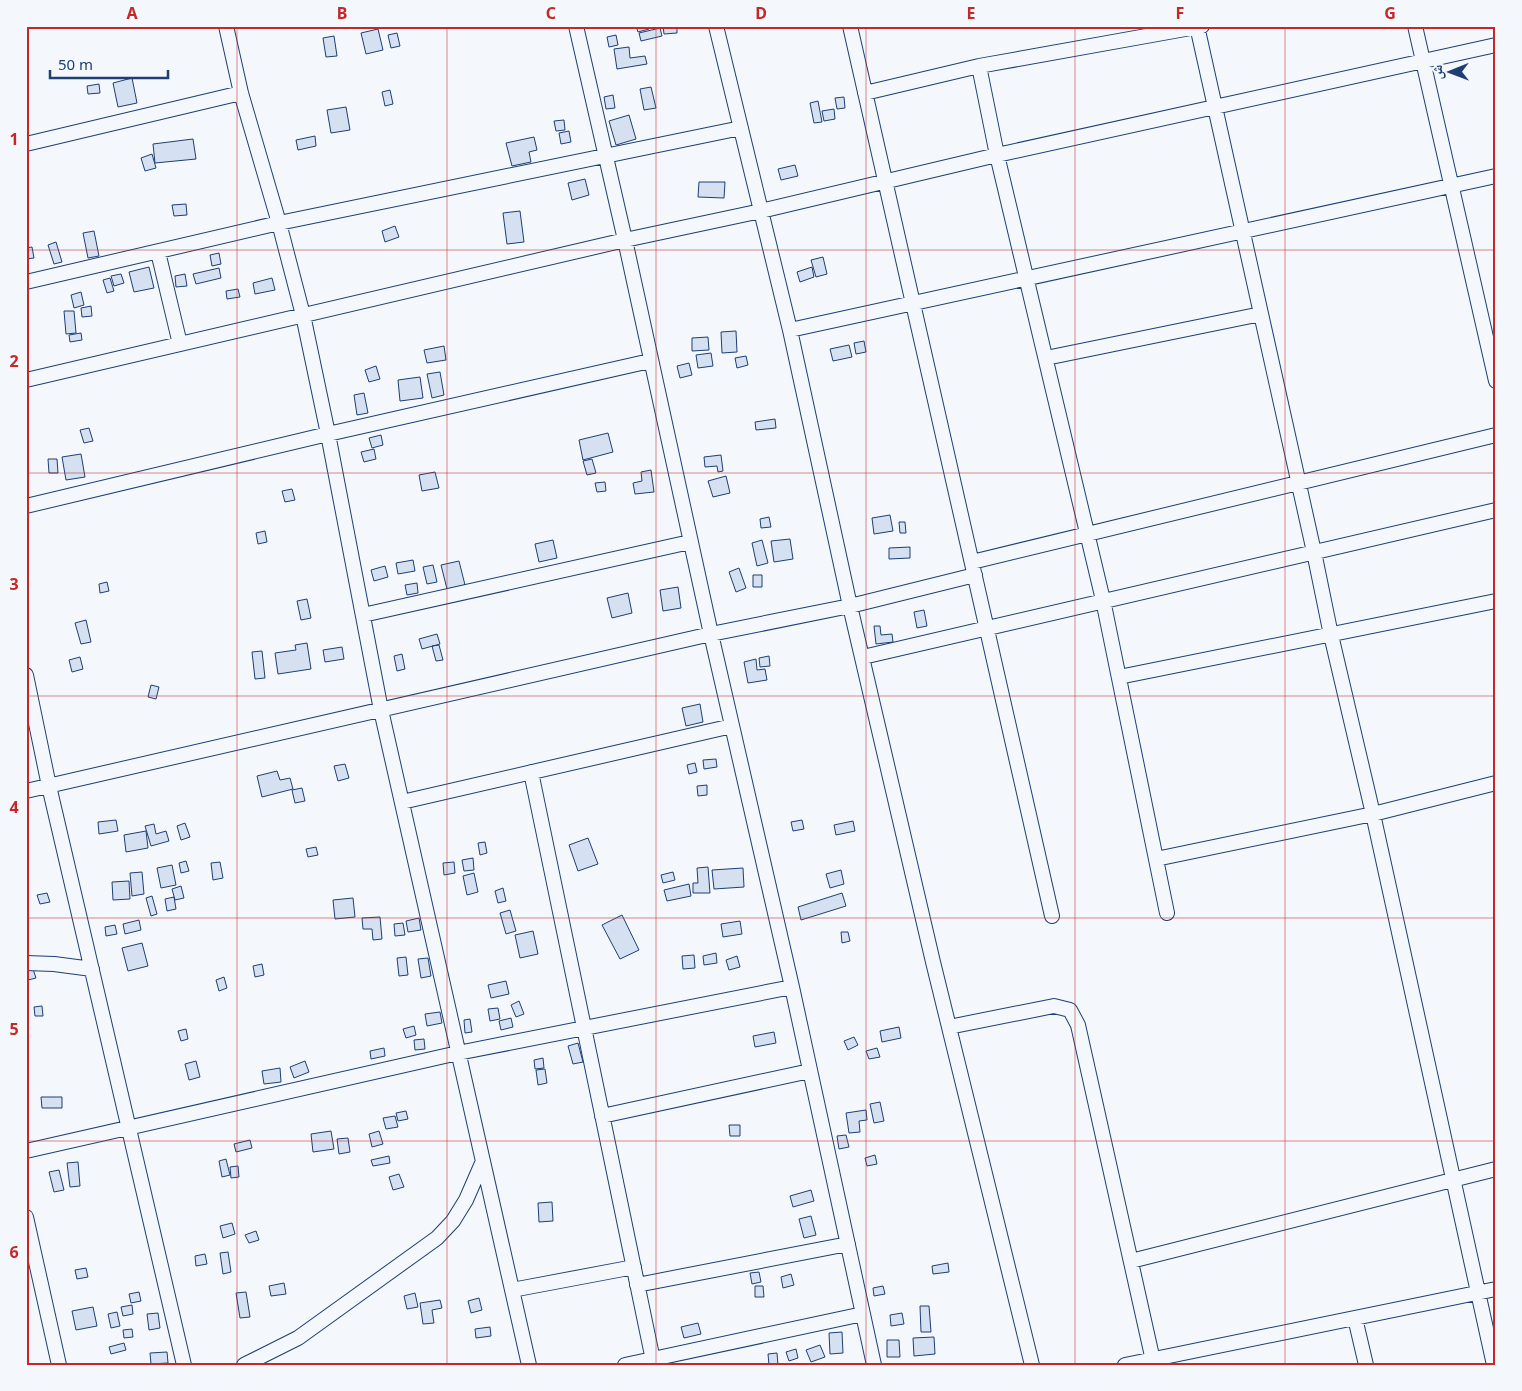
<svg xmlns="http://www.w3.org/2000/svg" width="1522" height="1391" font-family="'Noto Sans','Noto Naskh Arabic',sans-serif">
<rect width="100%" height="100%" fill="#f4f7fb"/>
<!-- building -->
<path fill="#d5e0f0" stroke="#1d3f73" d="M636,26h13v3l-11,3z
M663,26h14v7l-13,1z
M660,28l2,8 -21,5 -2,-8z
M378,29l5,21 -17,4 -5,-21z
M397,33l3,13 -9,2 -3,-13z
M616,35l2,10 -9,2 -2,-10z
M334,36l3,20 -11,1 -3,-19z
M629,47l1,11 15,-2 2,8 -30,5 -3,-20z
M132,78l5,25 -19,4 -5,-24z
M99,84l1,9 -12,1 -1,-8z
M651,87l5,21 -12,2 -4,-21z
M390,90l3,14 -8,2 -3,-14z
M613,95l2,13 -9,1 -2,-12z
M844,97l1,11 -8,1 -2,-11z
M818,101l4,21 -8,1 -4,-20z
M346,107l4,23 -19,3 -4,-23z
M834,109l1,10 -11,2 -2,-10z
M629,115l7,24 -20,6 -7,-24z
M564,120l1,10 -9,1 -2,-10z
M569,131l2,11 -10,2 -2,-11z
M315,136l1,10 -18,4 -2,-10z
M534,137l3,13 -8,2 2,10 -19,4 -6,-23z
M193,139l3,20 -41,4 -2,-19z
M152,154l4,14 -11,3 -4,-13z
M795,165l3,11 -17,4 -3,-11z
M585,179l4,16 -17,5 -4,-17z
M699,182h26l-1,16 -26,-1z
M186,204l1,11 -13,1 -2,-11z
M520,211l4,31 -17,2 -4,-31z
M395,226l4,11 -14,5 -3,-11z
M94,231l5,25 -11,2 -5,-25z
M56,242l6,20 -8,2 -6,-19z
M32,247l2,11 -8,1v-11z
M219,253l2,11 -9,2 -2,-11z
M823,257l4,17 -11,3 -5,-17z
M149,267l5,21 -20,4 -5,-20z
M812,267l2,10 -14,5 -3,-10z
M219,268l2,10 -25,6 -3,-10z
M121,274l3,9 -10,3 -3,-10z
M185,274l2,12 -11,1 -1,-11z
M110,278l4,13 -7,2 -4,-13z
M272,278l3,12 -20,4 -2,-11z
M238,289l2,8 -13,2 -1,-8z
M81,292l3,13 -10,3 -3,-13z
M91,306l1,10 -10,1 -1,-9z
M64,311h10l2,22 -10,1z
M736,331l1,21 -15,1 -1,-21z
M81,333l1,7 -12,2 -1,-7z
M708,337l1,13 -17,1v-13z
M864,341l2,11 -10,2 -2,-11z
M849,345l3,12 -19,4 -3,-12z
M444,346l2,14 -19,3 -3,-13z
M711,353l2,13 -15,2 -2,-13z
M746,356l2,9 -11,3 -2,-10z
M689,363l3,12 -12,3 -3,-12z
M376,366l4,13 -11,3 -4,-12z
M440,372l4,23 -12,3 -5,-24z
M420,377l3,21 -23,3 -2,-21z
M364,393l4,20 -11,2 -3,-20z
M775,419l1,9 -20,2 -1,-8z
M89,428l4,13 -9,2 -4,-13z
M608,433l5,19 -30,8 -4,-20z
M381,435l2,10 -11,3 -3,-10z
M374,449l2,10 -12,3 -3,-10z
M81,454l4,23 -19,3 -4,-23z
M721,455l2,16 -5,1 -1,-6 -12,1 -1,-10z
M48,459h9l1,14h-9z
M592,459l4,14 -9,2 -4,-14z
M651,470l3,22 -19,2 -2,-11 9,-2 -1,-9z
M435,472l4,16 -17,3 -3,-16z
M726,476l4,17 -17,4 -5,-16z
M605,482l1,9 -9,1 -2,-9z
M292,489l3,11 -10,2 -3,-11z
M890,515l3,16 -19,3 -2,-16z
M769,517l2,10 -10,1 -1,-9z
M899,522h6l1,11h-6z
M265,531l2,11 -9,2 -2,-11z
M790,539l3,20 -19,3 -3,-21z
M553,540l4,18 -18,4 -4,-18z
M762,540l6,23 -11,3 -5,-23z
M910,547v11l-21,1v-11z
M413,560l2,11 -17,3 -2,-11z
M459,561l6,24 -18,4 -6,-24z
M433,565l4,17 -10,2 -4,-17z
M385,566l3,11 -14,4 -3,-11z
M739,568l7,20 -10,4 -7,-20z
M753,575h9v12h-9z
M107,582l2,9 -9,2 -1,-9z
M417,583l1,10 -11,2 -2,-10z
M678,587l3,21 -18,3 -3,-21z
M628,593l4,20 -20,5 -5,-20z
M307,599l4,19 -10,2 -4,-19z
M924,610l3,16 -10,2 -3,-16z
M86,620l5,22 -10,2 -6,-21z
M874,626h6l1,9 11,-1 1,8 -17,2z
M437,634l3,10 -18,5 -3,-10z
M307,643l4,26 -33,5 -3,-21 21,-3 -1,-5z
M439,645l4,15 -7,1 -4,-15z
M342,647l2,12 -19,3 -2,-12z
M262,651l3,27 -10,1 -3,-27z
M402,654l3,15 -8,2 -3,-15z
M769,656l1,10 -10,1 -1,-9z
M80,657l3,12 -11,3 -3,-12z
M756,659l1,11 8,-1 2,11 -19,3 -4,-21z
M151,685l8,2 -3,12 -8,-2z
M700,704l3,18 -17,4 -4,-18z
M716,759l1,8 -13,2 -1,-9z
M695,763l2,9 -8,2 -2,-9z
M345,764l4,14 -11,3 -4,-15z
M277,771l3,9 10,-2 3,11 -31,8 -5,-21z
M707,785v10l-9,1 -1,-10z
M302,788l3,13 -10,2 -3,-13z
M116,820l2,11 -19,3 -1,-12z
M802,820l2,9 -11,2 -2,-9z
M853,821l2,10 -19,4 -2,-10z
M185,823l5,14 -9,3 -4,-14z
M154,824l2,10 10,-3 3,10 -18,5 -6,-20z
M146,831l2,17 -22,4 -2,-17z
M588,838l10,26 -20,7 -9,-26z
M485,842l2,11 -7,2 -2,-12z
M316,847l2,8 -10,2 -2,-8z
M473,858l1,12 -10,1 -2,-11z
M186,861l3,10 -8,2 -2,-10z
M220,862l3,16 -10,2 -2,-17z
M454,862l1,11 -11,2 -1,-12z
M172,865l4,20 -15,3 -4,-20z
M708,867l2,26h-17v-10h5l-1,-15z
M743,868l1,19 -30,2 -2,-19z
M841,870l3,14 -14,4 -4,-14z
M142,872l2,22 -12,2 -2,-23z
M673,872l2,8 -12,3 -2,-8z
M474,873l4,19 -11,3 -4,-19z
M129,881l1,18 -17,1 -1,-18z
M689,884l2,12 -24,5 -3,-11z
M181,886l3,12 -9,2 -3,-11z
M503,888l3,13 -8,2 -3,-12z
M47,893l3,9 -10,2 -3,-9z
M842,893l4,13 -45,14 -3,-13z
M152,896l5,18 -6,2 -5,-18z
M174,897l2,12 -9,2 -2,-12z
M353,898l2,19 -20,2 -2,-19z
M510,910l6,21 -10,3 -6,-21z
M622,915l17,35 -19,9 -18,-34z
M380,917l2,22 -9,1 -1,-11h-9l-1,-11z
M419,918l2,12 -13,2 -2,-11z
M139,920l2,10 -16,4 -2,-10z
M740,921l2,13 -19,3 -2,-13z
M403,923l2,12 -10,1 -1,-12z
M115,925l2,9 -11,2 -1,-9z
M533,931l5,23 -18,4 -5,-23z
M841,932h7l2,9 -8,2z
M142,943l6,23 -20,5 -6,-23z
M716,953l1,10 -13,2 -1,-9z
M694,955l1,13 -12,1 -1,-13z
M737,956l3,11 -11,3 -3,-10z
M406,957l2,18 -9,1 -2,-18z
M428,958l3,18 -10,2 -3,-19z
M262,964l2,11 -9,2 -2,-11z
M33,969l3,9 -8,2 -2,-10z
M224,977l3,11 -8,3 -3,-11z
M506,981l3,13 -18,4 -3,-13z
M519,1001l5,13 -8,3 -5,-12z
M42,1006l1,10h-8l-1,-9z
M498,1008l2,11 -10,2 -2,-12z
M440,1012l2,11 -15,3 -2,-12z
M511,1018l2,9 -12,3 -2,-9z
M470,1019l2,13 -7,1 -1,-13z
M414,1026l2,9 -10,3 -3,-9z
M899,1027l2,11 -19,4 -2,-11z
M186,1029l2,10 -7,2 -3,-10z
M774,1032l2,11 -21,4 -2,-11z
M854,1037l4,8 -10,5 -4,-9z
M424,1039l1,10 -10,1 -1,-10z
M578,1043l5,19 -10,2 -5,-18z
M384,1048l1,8 -14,3 -1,-8z
M877,1048l3,9 -11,2 -3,-8z
M543,1058l1,10 -9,1 -1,-9z
M196,1061l4,16 -11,3 -4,-16z
M305,1061l4,11 -15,6 -4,-11z
M280,1068l1,14 -17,2 -2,-13z
M545,1069l2,14 -9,2 -2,-15z
M41,1097h21v11h-20z
M880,1102l4,19 -10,2 -4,-19z
M866,1110l1,10 -8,1 1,11 -11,1 -3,-20z
M406,1111l2,8 -10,2 -2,-8z
M395,1116l3,11 -12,2 -3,-11z
M729,1125h11v11h-10z
M331,1131l3,18 -21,3 -2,-18z
M379,1131l4,13 -11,3 -3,-13z
M846,1135l3,12 -10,2 -2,-13z
M348,1138l2,14 -11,2 -2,-15z
M250,1140l2,8 -16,4 -2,-8z
M875,1155l2,9 -10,2 -2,-8z
M389,1156l1,7 -17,3 -2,-6z
M226,1159l4,16 -8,2 -3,-16z
M78,1162l2,24 -10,1 -3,-24z
M238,1166l1,11 -8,1 -1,-11z
M59,1170l5,20 -10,2 -5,-20z
M399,1174l5,13 -11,3 -4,-13z
M811,1190l3,11 -21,6 -3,-11z
M552,1202l1,19 -14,1 -1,-19z
M811,1216l5,19 -12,3 -5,-19z
M232,1223l3,11 -12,4 -3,-12z
M256,1231l3,9 -10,3 -4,-8z
M228,1252l3,20 -8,2 -3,-21z
M205,1254l2,10 -11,2 -1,-10z
M948,1263l1,9 -16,2 -1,-8z
M86,1268l2,9 -11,2 -2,-9z
M759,1272l2,10 -9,2 -2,-11z
M791,1274l3,11 -11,3 -2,-11z
M284,1283l2,11 -15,2 -2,-10z
M755,1286h8l1,11h-9z
M883,1286l2,8 -11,2 -1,-8z
M139,1292l2,9 -10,2 -2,-9z
M246,1292l4,25 -10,1 -4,-25z
M415,1293l3,14 -11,2 -3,-13z
M479,1298l3,12 -11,3 -3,-12z
M440,1300l2,8 -10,2 2,13 -11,1 -3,-21z
M132,1305l1,9 -10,2 -2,-9z
M920,1306h9l2,26h-10z
M93,1307l4,19 -21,4 -4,-19z
M117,1312l3,14 -9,2 -3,-14z
M158,1313l2,15 -11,2 -2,-16z
M902,1313l2,11 -13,2 -1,-11z
M698,1323l3,11 -17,4 -3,-11z
M490,1327l1,9 -15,2 -1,-9z
M132,1329l1,8 -9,1 -1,-8z
M842,1332l1,21 -13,1 -1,-21z
M934,1337l1,17 -21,2 -1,-18z
M887,1340h12l1,17h-13z
M124,1343l2,7 -15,4 -2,-7z
M820,1345l5,12 -14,5 -5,-12z
M796,1349l2,9 -9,3 -3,-9z
M167,1352l1,11 -17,1 -1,-11z
M777,1353l1,12h-9l-1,-11z"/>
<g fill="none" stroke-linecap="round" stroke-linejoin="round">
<!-- street casing -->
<g stroke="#1d3f73" stroke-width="16">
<path id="street" d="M226,26l15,67 38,130 24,92 25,119 53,276 148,655
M576,26l49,214 86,394 81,353 82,378
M716,26l74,304 60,276 83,356 99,403
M850,26l202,890
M1197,26l117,526 17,83 42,179 121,551
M1415,26l81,355
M979,66l18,89 106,445 64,313
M865,93l114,-27 223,-40
M26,144l215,-51
M158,252l22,92
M26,282l253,-59 462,-95
M790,330l706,-154
M1046,358l215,-44
M26,380l599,-140 136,-29 236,-56 499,-110
M26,506l302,-72 322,-73
M972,562l524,-127
M363,615l327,-73
M863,657l633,-147
M26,675l23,111 135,579
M1119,677l377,-76
M531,772l123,593
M26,791l685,-157 139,-28 125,-31
M402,802l330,-76
M1156,859l217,-45 123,-31
M26,963l28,1 38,5
M949,1027l105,-21 16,4 8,15 76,340
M602,1116l208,-45
M26,1151l432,-98 334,-66
M26,1217l33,148
M1131,1261l365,-92
M637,1285l211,-41
M512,1290l122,-23
M1355,1318l11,47
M244,1365l54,-27 139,-100 16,-17 13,-21 17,-39
M625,1365l238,-51
M1125,1365l371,-76"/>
</g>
<!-- street -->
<use href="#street" stroke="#f4f7fb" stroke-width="14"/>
</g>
<!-- grid -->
<path fill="none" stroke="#c62828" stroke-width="1" stroke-opacity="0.55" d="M237,26v1339M447,26v1339M656,26v1339M866,26v1339M1075,26v1339M1285,26v1339M26,250h1470M26,473h1470M26,696h1470M26,918h1470M26,1141h1470"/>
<!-- border -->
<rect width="1522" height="1391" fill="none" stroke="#f4f7fb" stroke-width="55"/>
<!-- north arrow -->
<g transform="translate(1450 72) rotate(269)" stroke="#f4f7fb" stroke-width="4" paint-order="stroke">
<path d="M0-4L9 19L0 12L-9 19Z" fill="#1d3f73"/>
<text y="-8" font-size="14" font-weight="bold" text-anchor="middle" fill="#1d3f73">ش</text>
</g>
<!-- scale -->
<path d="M50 70v8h118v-8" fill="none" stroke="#1d3f73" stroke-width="2.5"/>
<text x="58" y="70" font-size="15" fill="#1d3f73" stroke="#f4f7fb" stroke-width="4" paint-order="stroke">50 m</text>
<rect x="28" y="28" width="1466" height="1336" fill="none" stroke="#c62828" stroke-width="2"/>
<g font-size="16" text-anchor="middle" font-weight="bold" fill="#c62828">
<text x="132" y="19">A</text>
<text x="342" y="19">B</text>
<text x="551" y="19">C</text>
<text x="761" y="19">D</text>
<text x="971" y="19">E</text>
<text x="1180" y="19">F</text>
<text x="1390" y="19">G</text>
<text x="14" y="145">1</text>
<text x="14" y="367">2</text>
<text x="14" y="590">3</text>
<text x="14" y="813">4</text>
<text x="14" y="1035">5</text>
<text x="14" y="1258">6</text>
</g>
</svg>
